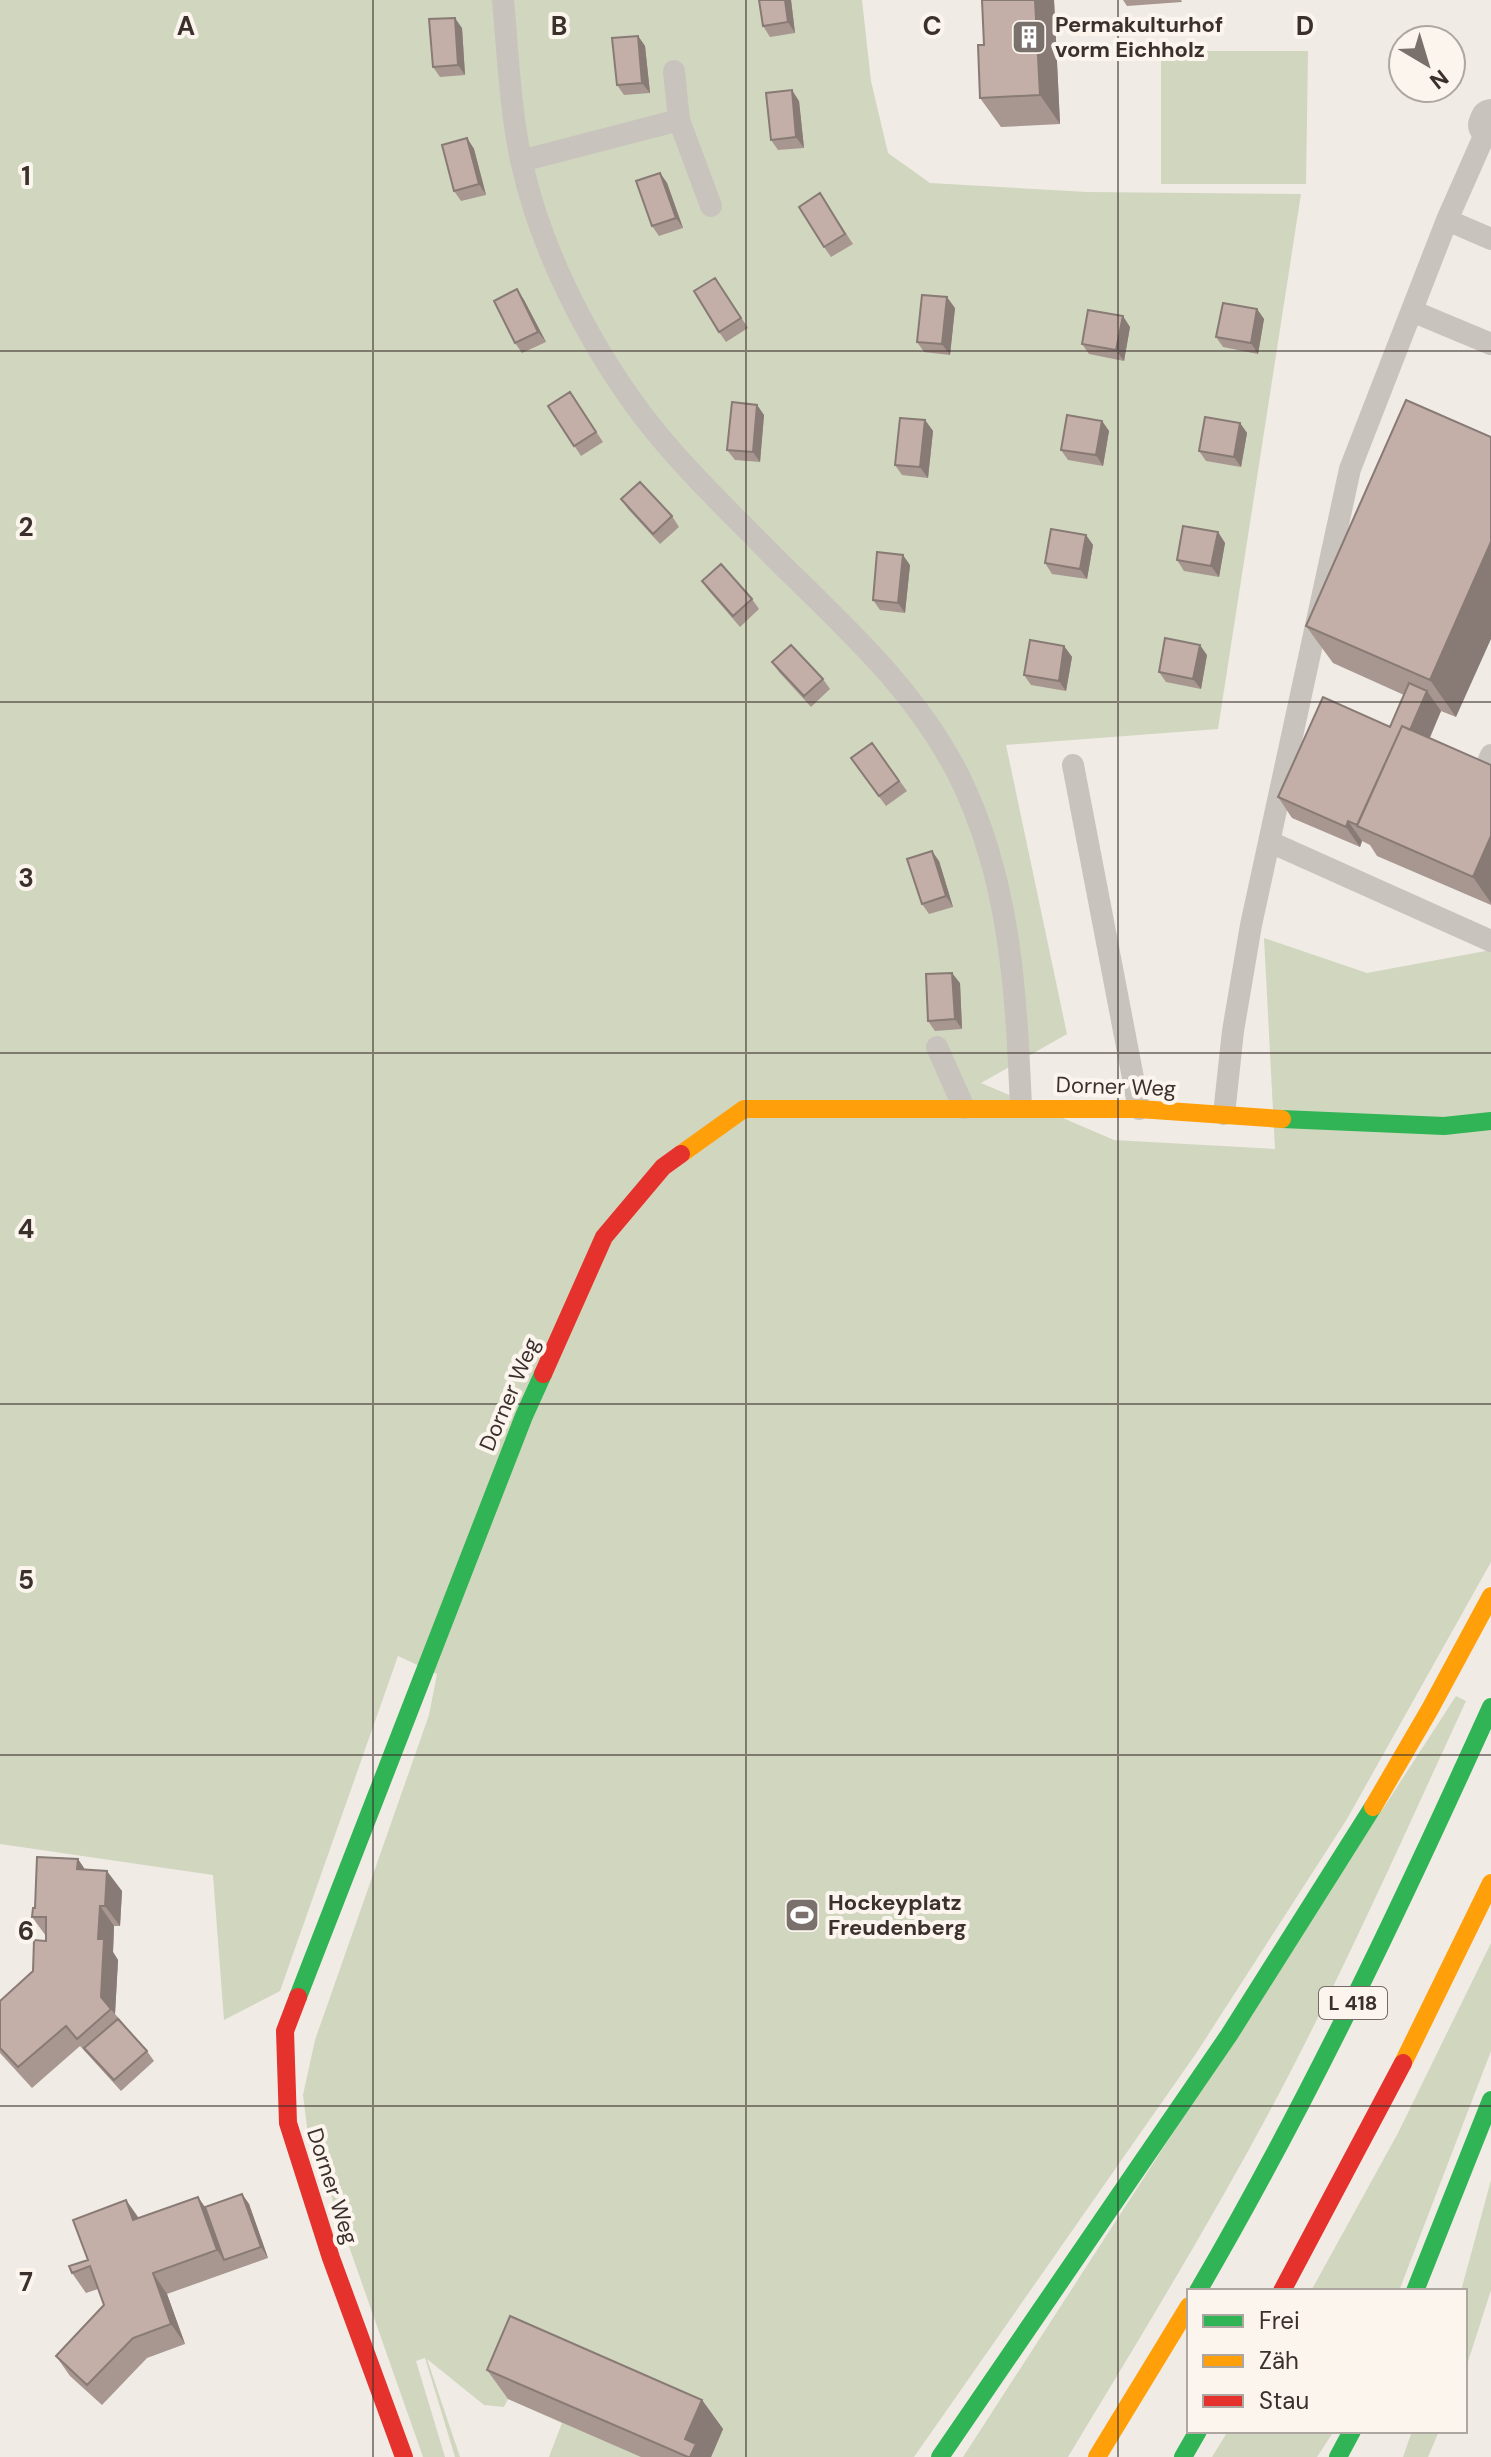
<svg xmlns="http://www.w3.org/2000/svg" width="1491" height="2457" font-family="'DM Sans',sans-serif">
<rect width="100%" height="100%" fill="#f0ebe5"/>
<!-- green -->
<path fill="#d1d6bf" d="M0,0h862l9,81 17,72 42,30 157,9 214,2 -83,535 -212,16 61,289 -86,49 133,57 161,9 -11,-211 103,35 124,-23v612l-144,257 -150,233 -283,405h-365l13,-34 -54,-24 -4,8 -20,-2 -57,-46 33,98h-5l-30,-99 -9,3 29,96h-22l-116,-330 -4,-32 12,-55 114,-325 8,-41 -39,-18 -118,335 -56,29 -11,-145 -213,-31z
M1161,51h147l-2,133h-145z
M1456,1696l10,5c-60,130 -118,261 -185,389 -66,125 -140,246 -213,367h-105z
M1491,1943v108l-92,240h-88l87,-158z
M1491,2180v110l-26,81v-80h-4z
M1228,2431h106l-17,26h-105z
M1412,2431h27l-11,26h-25z"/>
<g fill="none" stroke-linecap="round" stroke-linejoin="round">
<!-- lane -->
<path stroke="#c9c3be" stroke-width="22" d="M503,0c5,54 7,111 19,164 22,99 82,210 149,286 33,38 71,74 106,110 68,67 140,131 183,218 51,104 56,216 61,329
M674,71l5,49
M521,161l158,-41 32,86
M1447,220l44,19
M1412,311l79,33
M1488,762l3,-7
M1073,765l66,344
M1270,842l221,99
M937,1047l27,61
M1224,1114l9,-83 18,-106 99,-456 97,-249 42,-95 2,1"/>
<!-- street -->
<path stroke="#c9c3be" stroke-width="42" d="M1489,125l2,-5"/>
<!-- fast -->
<path stroke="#30b455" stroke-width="18" d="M1282,1119l162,7 47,-5
M298,1997l226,-581 19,-42
M1198,2291c110,-189 203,-385 293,-584
M1415,2291l76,-191
M940,2457l289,-422 144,-228
M1183,2457l15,-26
M1338,2457l14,-26"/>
<!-- slow -->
<path stroke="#ff9f0a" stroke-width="18" d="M681,1154l63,-45h395l143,10
M1373,1807l57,-98 61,-113
M1403,2063l88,-180
M1097,2457l92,-151"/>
<!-- jam -->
<path stroke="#e5322d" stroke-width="18" d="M543,1374l61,-137 59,-70 18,-13
M298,1997l-13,34 3,92 43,135 73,199
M1282,2291l121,-228"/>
</g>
<!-- wall -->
<path fill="#a89690" d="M791,0l4,33 -25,4 -7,-11z
M982,0h72l6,124 -59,3 -21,-29 4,-53z
M1123,0h58l1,2 -55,4z
M462,28l3,47 -25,2 -7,-10z
M638,36l7,10 5,47 -26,2 -7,-10z
M799,101l5,47 -26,2 -7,-10z
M467,138l7,11 12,46 -25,6 -7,-10z
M660,173l7,10 16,45 -24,8 -7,-10z
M820,193l33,51 -22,13 -7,-10z
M722,288l26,40 -22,14 -7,-10z
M517,289l7,11 22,42 -24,11 -7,-10z
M955,308l-5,47 -26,-3 -7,-10z
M1257,309l7,10 -6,35 -35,-7 -7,-10z
M1130,327l-6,34 -35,-7 -7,-10z
M570,392l33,50 -22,14 -33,-50z
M1406,400l50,317 -15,-6 -11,27 61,27v140l-114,-49 -7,-11 -8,-4 -2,6 -68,-29 -14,-21 112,-70 14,-32 -71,-32 -27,-37z
M757,405l7,10 -4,47 -25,-2 -8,-10z
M925,420l8,11 -5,47 -26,-3 -7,-10z
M1102,421l7,10 -6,35 -35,-6 -7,-10z
M1240,423l7,10 -6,34 -35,-6 -7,-10z
M621,499l51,17 7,11 -19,17 -32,-35z
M1218,532l7,11 -6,34 -35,-6 -7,-11z
M1086,535l7,10 -6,34 -35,-5 -7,-11z
M910,565l-5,48 -25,-3 -7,-10z
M702,581l50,18 7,10 -19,18 -31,-36z
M1064,646l8,11 -6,34 -35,-6 -7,-10z
M1207,655l-6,34 -35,-7 -7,-10z
M772,662l51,17 7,10 -19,18 -32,-35z
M872,743l35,48 -21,15 -35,-48z
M939,861l14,46 -24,7 -7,-10z
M960,983l2,46 -27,2 -7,-10z
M78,1859l7,11 37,21 -2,35h-6l-1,26 5,8 -3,54 32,37 7,10 -33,30 -41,-45 -48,42 -32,-35v-52l33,-30 13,-30v-5l-14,-19 3,-9z
M242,2194l7,10 19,54 -101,36 18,50 -38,14 -45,47 -32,-29 -14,-20 48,-51 -6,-16 -12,4 -14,-20 16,-13 38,-60 13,18 66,-11z
M487,2370l215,30 21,29 -12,28h-70l-133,-58z"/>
<!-- shaded-wall -->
<path fill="#887a75" d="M785,0h6l4,33 -7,-11z
M1035,0h19l6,124 -20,-29z
M455,18l7,10 3,47 -7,-10z
M638,36l7,10 5,47 -8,-10z
M792,90l7,11 5,47 -8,-11z
M467,138l7,11 12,46 -7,-11z
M660,173l7,10 16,45 -7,-10z
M517,289l7,11 22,42 -8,-10z
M947,297l8,11 -5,47 -8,-11z
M1257,309l7,10 -6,35 -7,-11z
M1123,316l7,11 -6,34 -8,-11z
M757,405l7,10 -4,47 -7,-10z
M925,420l8,11 -5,47 -8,-11z
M1102,421l7,10 -6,35 -7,-11z
M1240,423l7,10 -6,34 -7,-10z
M1218,532l7,11 -6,34 -8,-11z
M1086,535l7,10 -6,34 -7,-10z
M1491,542v97l-35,78 -26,-37z
M903,555l7,10 -5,48 -7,-10z
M1200,645l7,10 -6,34 -8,-10z
M1064,646l8,11 -6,34 -7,-10z
M1427,691l14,20 -56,128 -18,-8z
M1348,821l14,20 -2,6 -14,-20z
M1491,836v67l-18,-26z
M932,851l7,10 14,46 -7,-11z
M952,973l8,10 2,46 -7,-10z
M78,1859l14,21 -15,-11z
M107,1871l15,20 -2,35 -15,-20z
M100,1906l14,20 -1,26 5,8 -3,54 -14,-17 -3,-58z
M242,2194l7,10 19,54 -7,-11z
M198,2197l14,20 12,43 -7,-10z
M126,2200l14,21 -7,-1z
M153,2273l14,21 18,50 -14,-20z
M702,2400l21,29 -12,28h-21l-5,-18z"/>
<!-- building -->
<path fill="#c3afa7" stroke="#887a75" stroke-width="2" d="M759,0h26l3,22 -25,4z
M982,0h53l5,95 -60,3 -2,-53h6z
M455,18l3,47 -25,2 -4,-48z
M638,36l4,47 -25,2 -5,-47z
M792,90l4,47 -25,3 -5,-47z
M467,138l12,46 -25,7 -12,-46z
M660,173l16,45 -24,8 -16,-45z
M820,193l25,41 -21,13 -25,-40z
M715,278l26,40 -22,14 -25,-41z
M517,289l21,43 -23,11 -21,-42z
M922,295l25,2 -5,47 -25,-2z
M1223,303l34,6 -6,34 -35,-6z
M1088,310l35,6 -7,34 -34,-6z
M570,392l26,40 -22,14 -26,-40z
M1406,400l85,37v105l-61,138 -124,-54z
M732,402l25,3 -4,47 -26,-2z
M1067,415l35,6 -6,34 -35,-5z
M1205,417l35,6 -6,34 -35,-6z
M900,418l25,2 -5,47 -25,-2z
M640,482l32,34 -19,18 -32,-35z
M1183,526l35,6 -7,34 -34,-6z
M1051,529l35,6 -6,34 -35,-6z
M877,552l26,3 -5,48 -25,-3z
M721,564l31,35 -19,17 -31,-35z
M1165,638l35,7 -7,34 -34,-7z
M1030,640l34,6 -5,35 -35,-6z
M791,645l32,34 -19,17 -32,-34z
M1409,683l18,8 -17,39 -8,-4 -45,99 -9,-4 -2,6 -68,-30 45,-100 67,30z
M1402,726l89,39v71l-18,41 -116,-51z
M872,743l27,38 -20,15 -28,-38z
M932,851l14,45 -24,8 -15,-45z
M952,973l3,46 -27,2 -2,-47z
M37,1857l41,2 -1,10 30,2 -2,35h-5l-2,33h6l-3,58 10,12 -34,30 -11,-13 -48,41 -18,-19v-47l33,-30 1,-31 12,1v-24h-14l1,-9h2z
M118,2019l29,32 -33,29 -30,-32z
M242,2194l19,53 -37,13 -19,-53z
M198,2197l19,53 -64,23 18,51 -38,14 -46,47 -31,-29 48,-51 -14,-39 -18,7 -3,-7 19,-6 -15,-40 53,-20 7,20z
M510,2316l192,84 -17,39 11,5 -6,13h-2l-201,-87z"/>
<!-- grid -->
<path fill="none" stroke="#3b302b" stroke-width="2" stroke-opacity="0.55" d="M373,0v2457M746,0v2457M1118,0v2457M0,351h1491M0,702h1491M0,1053h1491M0,1404h1491M0,1755h1491M0,2106h1491"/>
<!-- icons -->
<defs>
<g id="building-square" transform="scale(1.8)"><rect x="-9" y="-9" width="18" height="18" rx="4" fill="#7a716c" stroke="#fbf5ee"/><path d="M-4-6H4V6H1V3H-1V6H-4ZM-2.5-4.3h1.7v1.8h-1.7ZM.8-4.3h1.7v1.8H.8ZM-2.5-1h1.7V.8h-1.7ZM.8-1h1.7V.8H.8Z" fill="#fff"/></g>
<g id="stadium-square" transform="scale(1.8)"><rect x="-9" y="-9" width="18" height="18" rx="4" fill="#7a716c" stroke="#fbf5ee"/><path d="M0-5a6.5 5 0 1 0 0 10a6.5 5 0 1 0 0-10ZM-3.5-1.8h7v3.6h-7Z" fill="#fff"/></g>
</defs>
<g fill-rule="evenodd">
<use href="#building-square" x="1029" y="37"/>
<use href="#stadium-square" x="802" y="1915"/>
</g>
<g text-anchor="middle" stroke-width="8" stroke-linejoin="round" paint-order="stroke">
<!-- shield labels -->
<rect fill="#fbf5ee" stroke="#756b66" stroke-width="2" x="1319" y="1987" width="68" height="32" rx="6"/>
<g font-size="20" font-weight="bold" fill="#3b302b">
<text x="1353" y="2010">L 418</text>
</g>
<!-- poi labels -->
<g font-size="22" font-weight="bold" fill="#3b302b" stroke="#fbf5ee" text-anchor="start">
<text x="1055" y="32">Permakulturhof<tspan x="1055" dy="25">vorm Eichholz</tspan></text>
<text x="828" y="1910">Hockeyplatz<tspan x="828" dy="25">Freudenberg</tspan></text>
</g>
<!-- street labels -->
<g font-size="22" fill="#3b302b" stroke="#fbf5ee">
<text transform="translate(1116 1086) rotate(2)" y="8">Dorner Weg</text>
<text transform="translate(509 1394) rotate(-67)" y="8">Dorner Weg</text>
<text transform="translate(333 2186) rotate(72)" y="8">Dorner Weg</text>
</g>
</g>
<g font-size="26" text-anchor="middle" font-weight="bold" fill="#3b302b" stroke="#fbf5ee" stroke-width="8" stroke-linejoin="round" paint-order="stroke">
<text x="186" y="35">A</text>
<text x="559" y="35">B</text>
<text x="932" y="35">C</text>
<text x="1305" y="35">D</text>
<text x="26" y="185">1</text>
<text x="26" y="536">2</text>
<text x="26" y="887">3</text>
<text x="26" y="1238">4</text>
<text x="26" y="1589">5</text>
<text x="26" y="1940">6</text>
<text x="26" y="2291">7</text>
</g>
<!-- legend -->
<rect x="1187" y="2289" width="280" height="144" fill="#fbf5ee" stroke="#aea6a0" stroke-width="2"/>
<rect x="1203" y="2315" width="40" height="12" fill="#30b455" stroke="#aea6a0" stroke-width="2"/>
<text x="1259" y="2329" font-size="24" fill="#3b302b">Frei</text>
<rect x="1203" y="2355" width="40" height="12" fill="#ff9f0a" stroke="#aea6a0" stroke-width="2"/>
<text x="1259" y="2369" font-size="24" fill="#3b302b">Zäh</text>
<rect x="1203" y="2395" width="40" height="12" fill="#e5322d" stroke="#aea6a0" stroke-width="2"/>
<text x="1259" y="2409" font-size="24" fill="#3b302b">Stau</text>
<!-- north arrow -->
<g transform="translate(1427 64) rotate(142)"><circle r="38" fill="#fbf5ee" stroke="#aea6a0" stroke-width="2"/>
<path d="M0-6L14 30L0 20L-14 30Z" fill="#7a716c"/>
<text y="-12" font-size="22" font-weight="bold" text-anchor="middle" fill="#3b302b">N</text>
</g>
</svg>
